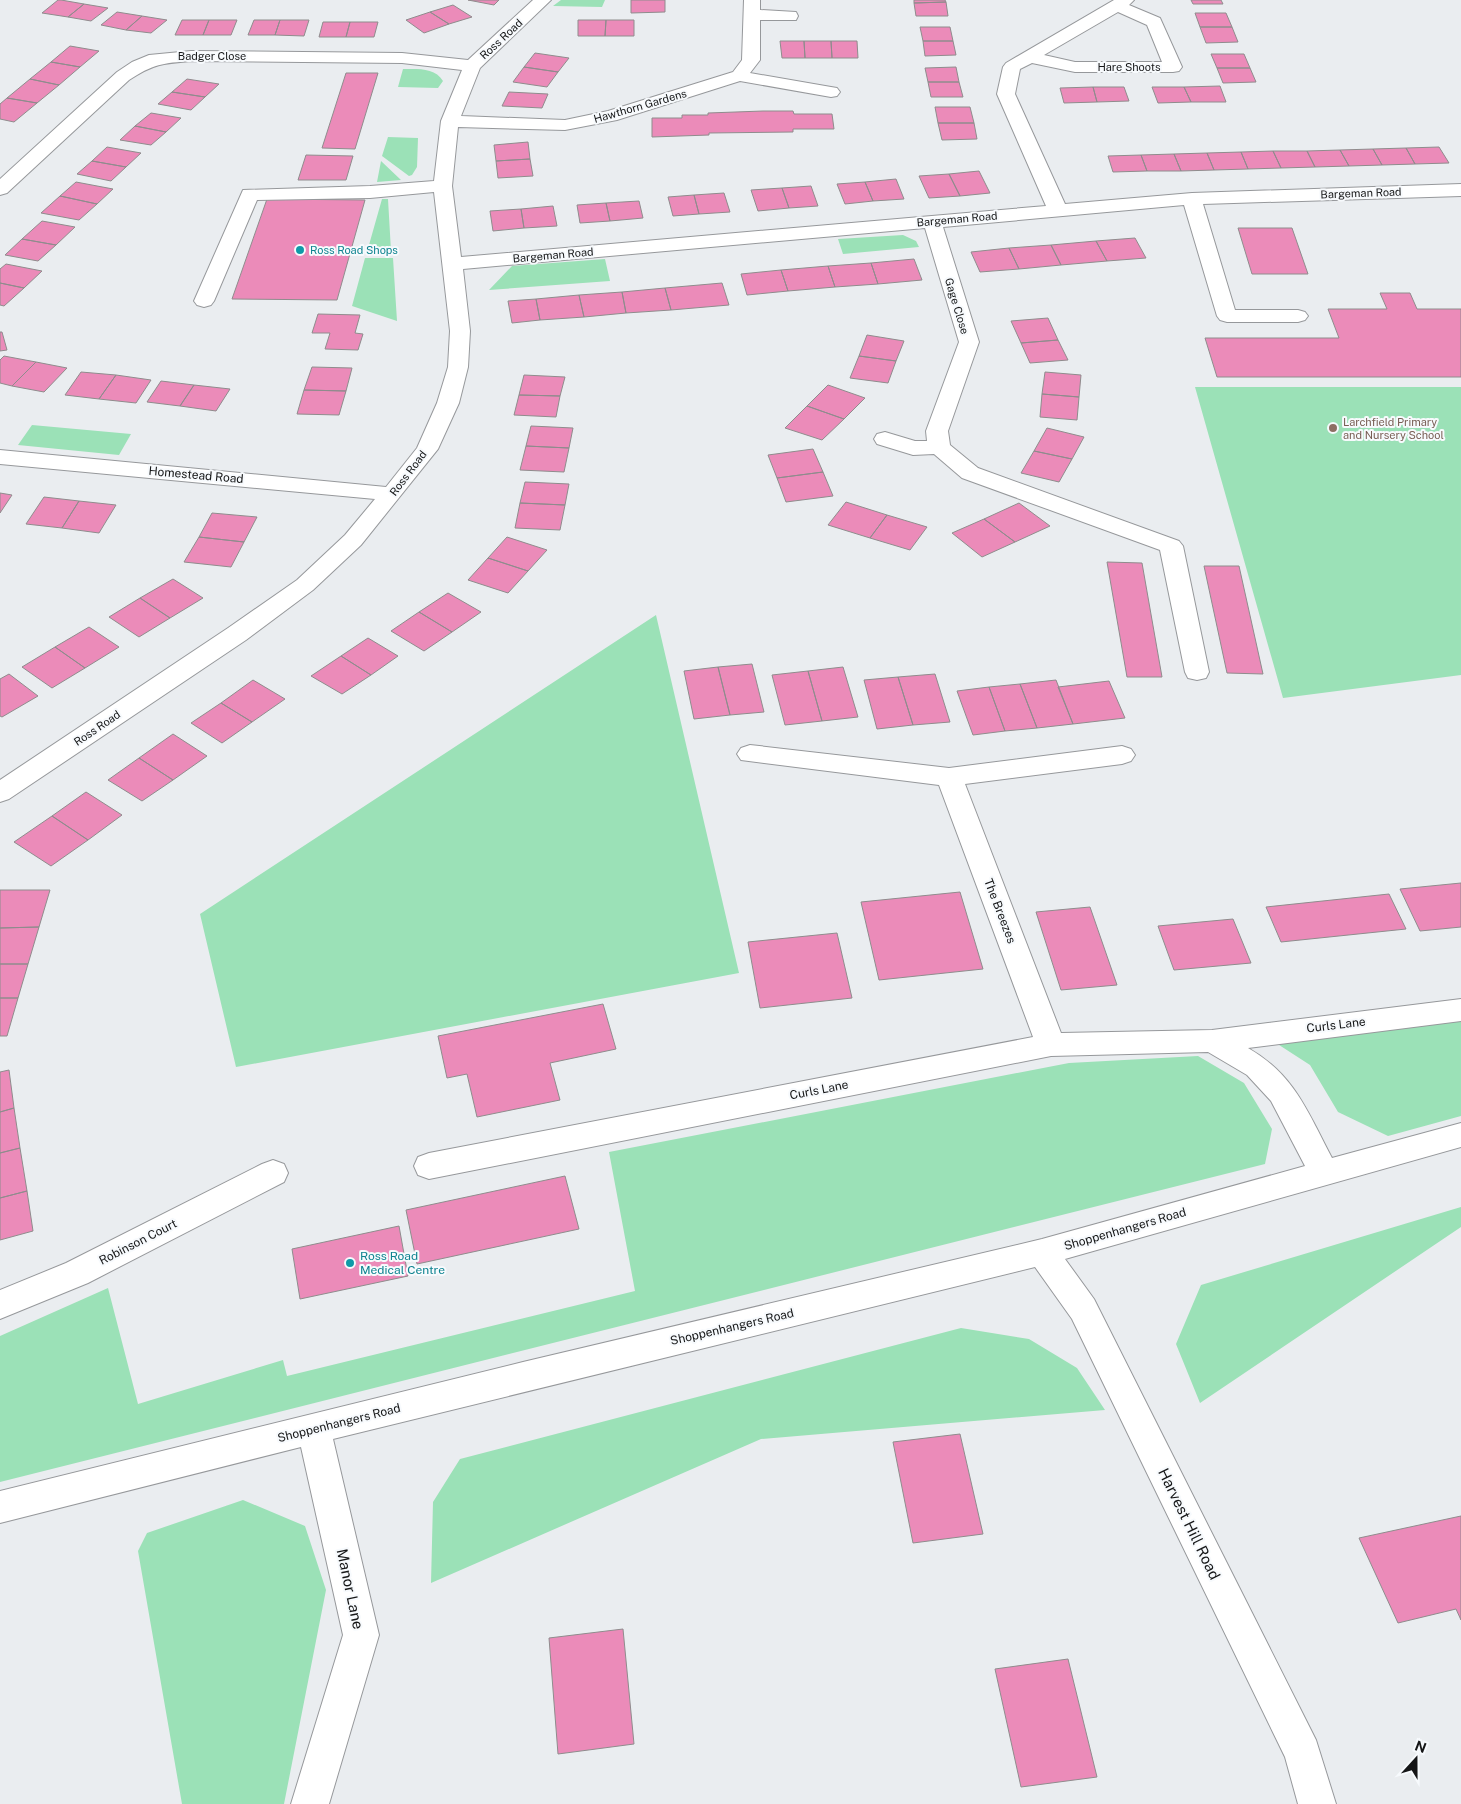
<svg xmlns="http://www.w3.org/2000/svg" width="1461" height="1804" font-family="'Public Sans',sans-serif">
<rect width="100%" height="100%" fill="#eaedf0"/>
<!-- green -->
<path fill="#9be1b7" d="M561,0h44l-3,7 -49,-1z
M403,69c13,0 32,-2 40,12l-5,7 -40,-1z
M388,137l30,1 -1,29 -5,8 -3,1 -27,-20z
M381,161l20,19 -24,2z
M382,199h6l3,52 -24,1z
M903,235l13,6 3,6 -76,7 -5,-15z
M365,258h28l4,63 -45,-15z
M605,259l5,22 -121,9 23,-24z
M1195,387h266v288l-178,23z
M32,425l99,9 -12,21 -101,-10z
M656,615l83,358 -503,94 -36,-153z
M1461,1021v95l-73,20 -50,-24 -28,-47 -34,-22z
M1198,1056l46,27 28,46 -7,35 -1265,318v-146l108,-48 30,116 145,-44 4,16 348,-85 -26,-139 460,-89z
M1461,1207v20l-261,176 -24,-59 25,-59z
M961,1328l68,11 48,29 28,42 -344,29 -330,144 2,-81 27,-43z
M243,1500l62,26 21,64 -42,214h-102l-44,-253 9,-18z"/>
<!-- building -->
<path fill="#eb8bb9" stroke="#8f8c8d" d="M58,0h3l23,4 -16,13 -26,-4z
M468,0h31l-5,5z
M631,0h34v12l-34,1z
M914,0h31l1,2 -32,1z
M1191,0h30l2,4h-30z
M946,2l2,14h-32l-2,-13z
M84,4l24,4 -17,13 -23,-4z
M453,5l19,12 -23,7 -19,-12z
M117,12l25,4 -16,14 -25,-5z
M430,12l19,12 -25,9 -18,-13z
M1195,13h31l6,14h-32z
M142,16l25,4 -16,13 -25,-3z
M182,20h27l-6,15h-28z
M209,20h28l-6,15h-28z
M254,20h26l-5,15h-27z
M280,20h29l-5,16 -29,-1z
M578,20h28l-1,16h-27z
M606,20h28v16h-29z
M323,22h27l-4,15h-27z
M350,22h28l-4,15h-28z
M920,27h30l3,14h-30z
M1200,27h32l6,15 -32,1z
M780,41h24l1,17h-23z
M804,41h27l1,17h-27z
M831,41h26l1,17h-26z
M923,41h30l3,14 -31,1z
M70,46l29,5 -19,16 -29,-5z
M535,53l34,5 -11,14 -34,-5z
M1211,54h33l6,14h-33z
M51,62l29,5 -21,18 -29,-6z
M524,67l34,5 -11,15 -34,-5z
M956,67l3,15h-31l-3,-14z
M1217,68h33l6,14 -33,1z
M346,73h32l-23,76 -33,-1z
M30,79l29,6 -22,18 -30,-5z
M187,79l32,5 -14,13 -33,-5z
M928,82h31l4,15h-32z
M1220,86l6,16h-35l-7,-15z
M1093,87l4,15 -33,1 -4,-15z
M1093,87h31l5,14 -32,1z
M1152,87h32l7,15 -33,1z
M172,92l33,5 -14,13 -33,-6z
M509,92l39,2 -6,14 -40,-2z
M7,98l30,5 -23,19 -14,-3v-15z
M935,107h35l4,16h-36z
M763,111h30l1,3h38l2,15h-41v3l-84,1v2l-57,2v-19h30v-3h26v-2z
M151,113l30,5 -15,14 -31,-6z
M938,123h36l3,16 -35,1z
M135,126l31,6 -15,13 -31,-5z
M528,142l2,17 -34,2 -2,-16z
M107,147l34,6 -15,14 -34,-6z
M1439,147l10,16 -34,1 -9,-16z
M1406,148l9,16 -33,1 -9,-16z
M1373,149l9,16 -33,1 -9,-16z
M1340,150l9,16 -34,1 -8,-16z
M1273,151l8,17 -33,1 -7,-17z
M1273,151h34l8,16 -34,1z
M1241,152l7,17 -34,1 -7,-17z
M1207,153l7,17 -33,1 -7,-17z
M1174,154l7,17h-34l-6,-16z
M306,155l47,1 -7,24h-48z
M1141,155l6,16 -34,1 -5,-16z
M530,159l3,17 -35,2 -2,-17z
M92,161l34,6 -15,14 -34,-7z
M979,171l11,22 -30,3 -11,-22z
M949,174l11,22 -31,2 -10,-22z
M896,179l8,20 -31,2 -8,-19z
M76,182l37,7 -16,15 -37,-8z
M865,182l8,19 -28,3 -8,-20z
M811,186l7,20 -29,2 -7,-20z
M782,188l7,20 -31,3 -7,-21z
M724,193l6,19 -31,2 -5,-19z
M694,195l5,19 -26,2 -5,-19z
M60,196l37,8 -18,16 -38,-7z
M267,199l98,1 -28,100 -105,-1z
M639,201l4,17 -33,3 -4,-18z
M606,203l4,18 -30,2 -3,-18z
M553,206l4,20 -33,2 -3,-19z
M521,209l3,19 -31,3 -3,-20z
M42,221l33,6 -19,18 -34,-6z
M1238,228h54l16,46h-56z
M1135,238l11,20 -39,3 -11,-20z
M22,239l34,6 -18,16 -33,-6z
M1096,241l11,20 -46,4 -10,-20z
M1051,245l10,20 -42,4 -10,-21z
M1009,248l10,21 -39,3 -9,-20z
M914,259l8,21 -44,4 -7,-21z
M871,263l7,21 -43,3 -7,-21z
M6,264l36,7 -18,17 -24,-5v-14z
M828,266l7,21 -47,4 -7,-21z
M781,270l7,21 -41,4 -6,-21z
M0,283l24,5 -20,18 -4,-1z
M722,283l7,22 -58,5 -6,-22z
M665,288l6,22 -45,3 -4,-21z
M622,292l4,21 -42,4 -5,-22z
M1380,293h30l7,16h44v68h-244l-12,-39h134l-11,-29h59z
M579,295l5,22 -44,3 -4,-21z
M536,299l4,21 -28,3 -4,-22z
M318,314l42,1 -5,18 8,1 -5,16 -33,-1 5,-16h-18z
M1048,318l10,22 -37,3 -10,-22z
M0,332h2l5,18 -7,1z
M867,335l37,6 -8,20 -37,-5z
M1058,340l10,20 -38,3 -9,-20z
M4,356l32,6 -24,24 -12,-3v-23z
M859,356l37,5 -8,22 -38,-5z
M36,362l31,6 -23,24 -32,-6z
M312,367l40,1 -6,23 -42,-1z
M81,372l35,3 -17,24 -34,-4z
M1045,372l36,3 -2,22 -37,-3z
M116,375l35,5 -15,23 -37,-4z
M524,375l41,2 -5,19 -41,-1z
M161,381l33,4 -14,21 -33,-4z
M194,385l36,4 -14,22 -36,-5z
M828,385l37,13 -21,21 -37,-13z
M304,390l42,1 -7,24 -42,-1z
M1042,394l37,3 -2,23 -37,-3z
M519,395l41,1 -4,21 -42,-2z
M807,406l37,13 -22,21 -37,-12z
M531,426l42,2 -4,20 -43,-2z
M1047,428l37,9 -12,22 -38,-8z
M526,446l43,2 -5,24 -44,-2z
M813,449l10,23 -46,6 -9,-23z
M1034,451l38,8 -13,23 -38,-9z
M823,472l10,24 -47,6 -9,-24z
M525,482l44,2 -4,21 -45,-2z
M0,493l12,2 -12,18z
M44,497l35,4 -17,27 -36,-4z
M79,501l37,4 -17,28 -37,-5z
M846,502l41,13 -17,23 -42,-13z
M520,503l45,2 -5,25 -45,-2z
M1019,503l31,23 -35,16 -31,-23z
M212,513l45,4 -13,25 -45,-5z
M887,515l40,12 -17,23 -40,-12z
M984,519l31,23 -33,15 -30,-24z
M199,537l45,5 -13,25 -47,-5z
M507,537l40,13 -19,21 -40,-13z
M488,558l40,13 -20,22 -40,-13z
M1107,562l35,1 20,114h-35z
M1204,566h35l24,108 -36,-1z
M173,579l30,19 -33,20 -30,-20z
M448,593l33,19 -29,20 -33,-20z
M140,598l30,20 -31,19 -30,-20z
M419,612l33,20 -28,19 -33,-20z
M89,627l30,20 -34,21 -30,-21z
M368,638l30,18 -27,19 -30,-19z
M55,647l30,21 -33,20 -30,-21z
M341,656l30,19 -29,19 -31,-18z
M752,664l12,48 -34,3 -12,-48z
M718,667l12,48 -36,4 -10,-48z
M843,667l15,50 -36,4 -14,-50z
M808,671l14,50 -37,4 -13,-50z
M9,674l29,22 -36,21 -2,-1v-37z
M935,674l15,48 -37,3 -15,-48z
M898,677l15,48 -36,4 -13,-49z
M253,680l32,19 -33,23 -31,-19z
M1056,680l17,44 -36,4 -17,-44z
M1109,681l16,37 -52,6 -15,-37z
M1020,684l17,44 -32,3 -16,-44z
M989,687l16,44 -32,4 -16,-44z
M221,703l31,19 -30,21 -31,-20z
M173,734l34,22 -34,24 -34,-22z
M139,758l34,22 -31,21 -34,-21z
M86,792l36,23 -34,25 -36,-24z
M52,816l36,24 -37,26 -37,-24z
M1461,883v44l-41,4 -20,-42z
M0,890h50l-11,37 -39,1z
M960,892l23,77 -104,11 -18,-78z
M1389,894l17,35 -125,13 -15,-35z
M1090,907l27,78 -56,5 -25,-78z
M1233,919l18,44 -77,7 -16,-44z
M39,927l-11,37h-28v-36z
M837,933l15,65 -92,10 -12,-66z
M0,964h28l-10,34h-18z
M0,998h18l-11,38h-7z
M603,1004l13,45 -66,14 10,37 -83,17 -10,-43 -20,4 -9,-42z
M9,1070l5,38 -14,4v-40z
M14,1108l6,40 -20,5v-41z
M20,1148l7,43 -27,7v-45z
M565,1176l14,53 -162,35 -11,-54z
M27,1191l6,40 -33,9v-42z
M399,1226l9,50 -108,23 -8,-50z
M960,1434l23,100 -70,9 -20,-101z
M1461,1516v104l-5,-11 -58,14 -39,-85z
M623,1629l11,115 -76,10 -9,-116z
M1068,1659l29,118 -76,10 -26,-118z"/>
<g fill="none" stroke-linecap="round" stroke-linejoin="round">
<!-- minor casing -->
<g stroke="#96989b" stroke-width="2">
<path id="minor" d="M533,0h18l-71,68 -19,48 104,4 43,-9 125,-39 9,-12 2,-60h16v10l36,2 2,4 -2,4h-36v40l-10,13 81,14 6,1 3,4 -3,4 -6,1 -91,-16 -123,39 -52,10 -107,-3 -6,59 9,71 585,-51 -49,-112 6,-27 3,-4 108,-63h20l-5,5 31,13 22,49 -3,4 -6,1h-98l-43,-9 -12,6 -5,25 50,110 127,-11 269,-9v12l-258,8 32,106h63l7,2 3,4 -3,4 -7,2h-71l-7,-2 -3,-4 -33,-111 -241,22 36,115 -31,89 2,14 28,23 201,73 4,5 26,126 -3,6 -9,2 -9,-2 -3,-6 -25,-122 -198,-72 -28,-24 -21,1 -36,-11 -3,-5 3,-5 8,-2 30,9h12l-1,-10 33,-89 -34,-114 -462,41 7,62 -2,36 -9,36 -21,46 -77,96 -48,45 -67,50 -237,159 -9,3v-22l228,-152 69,-48 48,-45 30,-36 -375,-35v-14l386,37 31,-39 20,-45 11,-36 2,-36 -16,-139 -64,6 -113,2 -43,101 -3,4 -7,2 -7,-2 -3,-4 49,-111 127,-4 64,-5 7,-60 21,-51 -60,-7 -211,-2c-28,2 -38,3 -62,19l-122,113 -7,2v-16l117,-107 15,-10 17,-7 42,-4 211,2 66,7zM1118,12l29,13 15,37h-87l-31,-7z
M750,745l199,23 173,-22 9,3 4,6 -4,6 -9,3 -157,20 96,249 151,-3 249,-31v22l-213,27c47,27 60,65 84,110l129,-35v24l-396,112 29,40 222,441 20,64h-38l-13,-47 -213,-438 -37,-52 -702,172 46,196 -50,169h-38l52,-169 -42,-188 -301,76v-32l523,-129 519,-123 263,-73 -34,-65 -24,-26 -39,-23 -157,4 -622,123 -11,-4 -4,-9 4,-9 11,-4 604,-116 -94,-252 -198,-25 -4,-6 4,-6z
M273,1160l11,4 4,9 -4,9 -196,101 -88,36v-29l66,-27 196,-99z"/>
</g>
<!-- minor -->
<use href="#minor" fill="#fff" fill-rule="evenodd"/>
</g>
<!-- markers -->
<g fill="#0f9aa8" stroke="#f7fafd" stroke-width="2">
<circle cx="300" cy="250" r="5"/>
<circle cx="350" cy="1263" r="5"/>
</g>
<circle fill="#8d6e63" stroke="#f7fafd" stroke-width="2" cx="1333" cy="428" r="5"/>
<g text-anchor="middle" stroke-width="4" stroke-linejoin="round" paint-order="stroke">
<!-- far-street labels -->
<g font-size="11" fill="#151617" stroke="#f7fafd">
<text transform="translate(501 39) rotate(-43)" y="4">Ross Road</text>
<text x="212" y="60">Badger Close</text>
<text x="1129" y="71">Hare Shoots</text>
<text transform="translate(640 106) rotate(-16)" y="4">Hawthorn Gardens</text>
<text transform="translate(1361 193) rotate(-2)" y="4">Bargeman Road</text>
<text transform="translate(957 219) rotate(-5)" y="4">Bargeman Road</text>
<text transform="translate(553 255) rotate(-5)" y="4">Bargeman Road</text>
<text transform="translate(957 306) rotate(73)" y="4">Gage Close</text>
<text transform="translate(408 473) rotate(-53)" y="4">Ross Road</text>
<text transform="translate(97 728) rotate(-34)" y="4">Ross Road</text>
</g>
<!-- far-culture labels -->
<g font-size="11" fill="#0d838f" stroke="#f7fafd" text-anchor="start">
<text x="310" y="254">Ross Road Shops</text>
</g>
<!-- far-education labels -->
<g font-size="11" fill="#785e54" stroke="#f7fafd" text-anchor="start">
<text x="1343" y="426">Larchfield Primary<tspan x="1343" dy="13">and Nursery School</tspan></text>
</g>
<!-- street labels -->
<g font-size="12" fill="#151617" stroke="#f7fafd">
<text transform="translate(196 475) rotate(5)" y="4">Homestead Road</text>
<text transform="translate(1000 911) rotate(69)" y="4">The Breezes</text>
<text transform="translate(1336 1025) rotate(-7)" y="4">Curls Lane</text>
<text transform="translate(819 1090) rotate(-11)" y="4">Curls Lane</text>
<text transform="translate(1125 1229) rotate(-16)" y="4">Shoppenhangers Road</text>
<text transform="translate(138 1242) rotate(-27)" y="4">Robinson Court</text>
<text transform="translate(732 1327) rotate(-13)" y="4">Shoppenhangers Road</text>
<text transform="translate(339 1423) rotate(-14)" y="4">Shoppenhangers Road</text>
</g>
<!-- culture labels -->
<g font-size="12" fill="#0d838f" stroke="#f7fafd" text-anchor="start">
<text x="360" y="1260">Ross Road<tspan x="360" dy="14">Medical Centre</tspan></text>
</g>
<!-- near-street labels -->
<g font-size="15" fill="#151617" stroke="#f7fafd">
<text transform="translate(1189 1524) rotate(64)" y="5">Harvest Hill Road</text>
<text transform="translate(350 1589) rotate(78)" y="5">Manor Lane</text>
</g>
</g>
<!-- north arrow -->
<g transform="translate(1416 1759) rotate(21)" stroke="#f7fafd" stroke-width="4" paint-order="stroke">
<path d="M0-4L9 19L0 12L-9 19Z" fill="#151617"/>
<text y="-8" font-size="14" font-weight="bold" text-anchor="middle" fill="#151617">N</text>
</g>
</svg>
